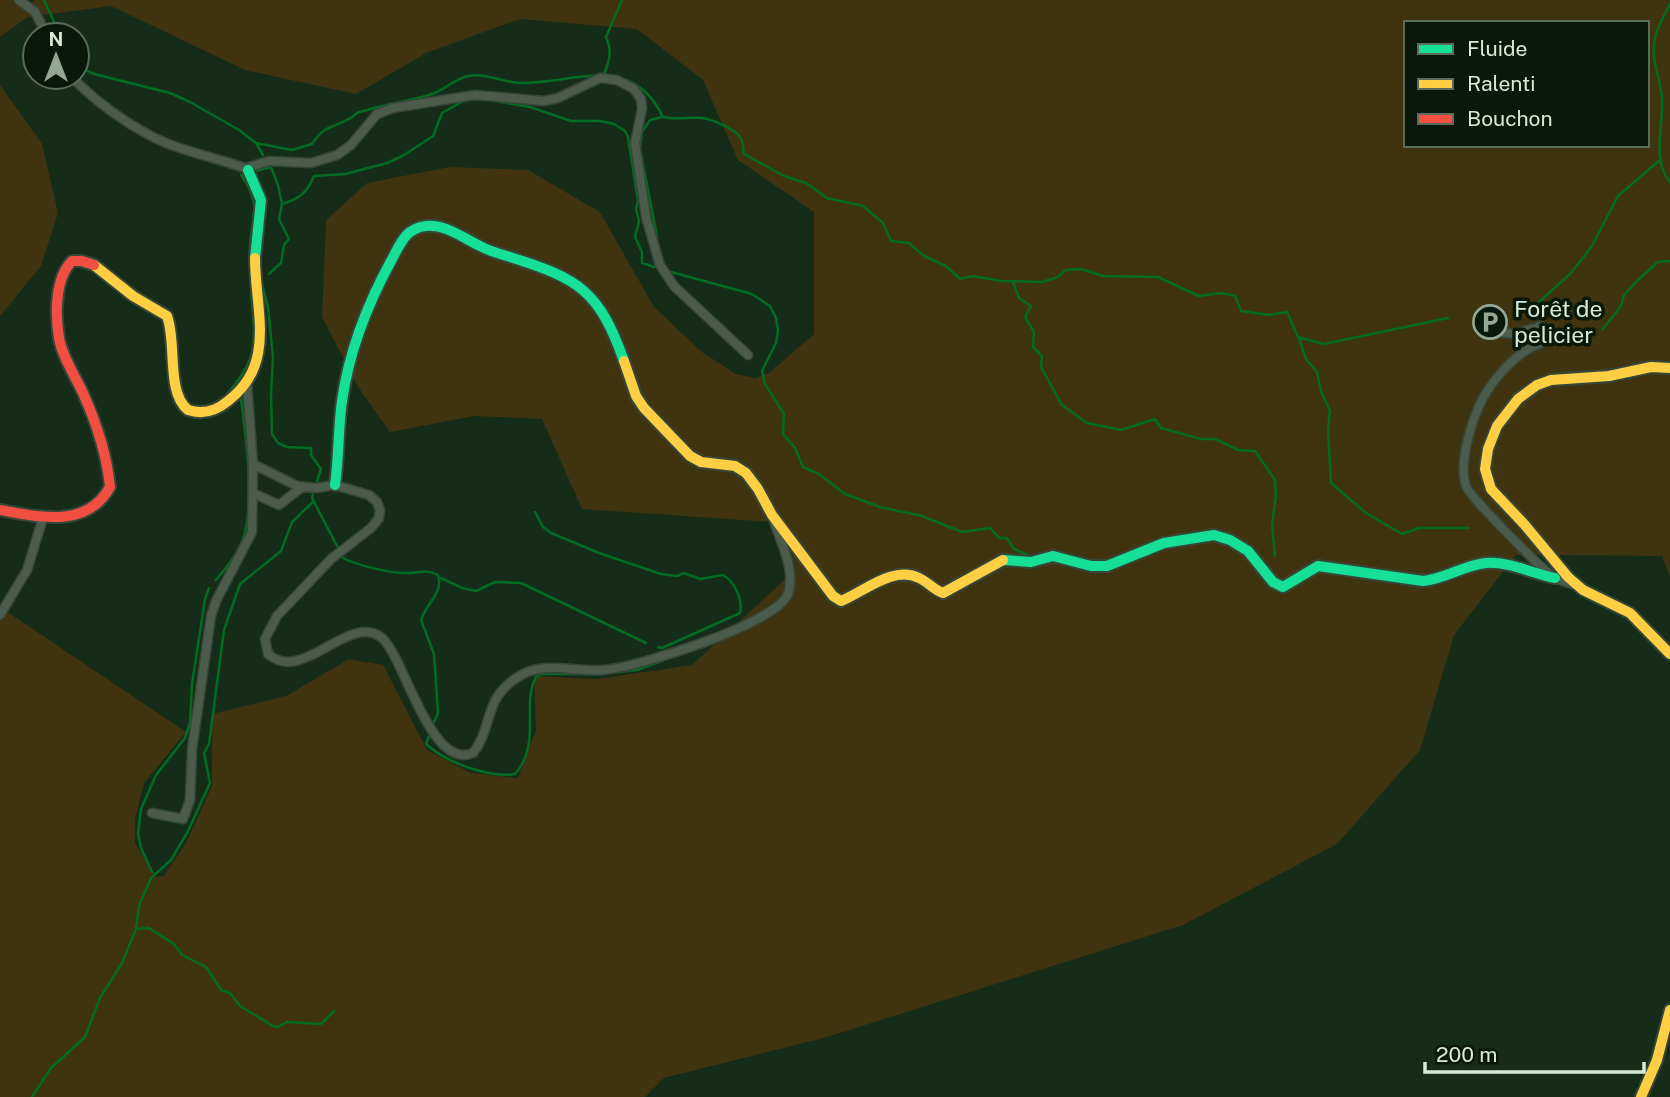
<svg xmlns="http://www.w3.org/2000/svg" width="1670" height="1097" font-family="'Public Sans',sans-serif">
<rect width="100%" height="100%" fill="#152c19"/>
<!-- green -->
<path fill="#3f340f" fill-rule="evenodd" d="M0,0h25l7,4 2,-4h1636v577l-8,-21 -146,-1 -62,80 -34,115 -83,94 -154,81 -356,112 -163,41 -19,19h-645v-490l186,125 -42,51 -9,36v24l20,34 9,-1 22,-33 26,-57v-72l74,-18 63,-37 34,6 44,85 44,23 47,5 18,-48 -2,-54 63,3 95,-14 101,-93 -7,-49 -204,-14 -40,-90 -68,-3 -84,16 -32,-45 -36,-70 4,-97 41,-37 83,-16 78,3 72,42 54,95 48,45 34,22 19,4 14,-5 45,-39v-122l-76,-52 -35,-80 -66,-51 -117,-10 -94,34 -70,41 -111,-24 -134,-64 -83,11 -28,20zM1406,23h241v122h-241z
M0,85l42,59 16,69 -17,53 -41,50z"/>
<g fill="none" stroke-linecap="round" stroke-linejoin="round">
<!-- stream -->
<path stroke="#026c22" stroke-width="2.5" d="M44,0l16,35
M1670,4c-5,10 -11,20 -14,30 -7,23 4,41 6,64 2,26 -11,63 8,84
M77,63l6,6 11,5 76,19 20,9 49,28 17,13 7,12
M604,74c6,-14 8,-24 2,-37l16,-37
M489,100l41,7 41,14h29l14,3 11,7 3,6 10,64 -2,8 3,12 -4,16 7,15v11l12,4
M256,143l36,7 20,-6c14,-23 28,-15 45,-31 25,-9 53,-11 78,-20 11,-5 22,-15 33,-17 18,-4 35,7 53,7 55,0 111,-31 142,34 13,3 25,0 39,1 10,1 33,11 39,20 2,4 2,11 3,16l40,22 22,7 21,15 36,8 20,17 8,18 18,2 15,13 22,10 14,13 13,-3 28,5 41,1 16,-5 8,-7 15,-1 22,7 55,1 41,19 22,-3 14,3 6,15 28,4 18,-3 11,25 26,7 124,-26
M256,171l15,-4 7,18 4,19 -3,15 10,20 -5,6 -3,18 -12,11
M243,175h-2c25,35 7,45 9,81
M282,204c17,-5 25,-11 32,-28l31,-2 42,-11 17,-8 29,-19 9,-23 23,-13
M657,236l-17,-87 2,-17 8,-12 12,-3
M671,272l81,22 18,12 6,12 2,12 -2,13 -14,28 3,13 19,30 -1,20 12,14 8,19 16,7 26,20 35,13 42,9 40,16 28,-4 9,10h8l7,11 14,6
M261,280l7,27 5,50 -2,36 1,41 6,9 9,4 24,1v7l10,14 -4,12
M1013,282l6,16 12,8 -6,11 9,15 -1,15 9,9 -1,11 21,38 25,18 34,7 34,-11 6,9 40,11h14l23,11 17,1 20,29 1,15 -4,30 3,31
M1537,304l34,-31 21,-27 26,-50 43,-37
M1603,329l18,-23 3,-11 16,-17 18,-16 12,-1
M1299,338l7,21 11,13 4,19 9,20 -2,19 3,53 35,30 36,21 17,-6h50
M227,394c35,-40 27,-53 24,-103
M313,494l-1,4 25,48
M535,512l8,15 8,6 48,20 62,21 16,2 7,-3 16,6 23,-4c12,7 20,25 17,38l-78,35 -4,-1
M343,558c13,7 46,15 62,15 14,1 19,-5 33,2 6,18 -12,28 -17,45l13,34 4,59 -4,9
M441,578l21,10 14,3 19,-9 26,1 125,60
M216,580c10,-12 22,-26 27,-41 12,-34 3,-102 -2,-140h-2
M599,674l38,-4 27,-10
M429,736l-3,8c19,18 62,34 89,30 27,-30 6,-71 21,-97l6,-3h51
M152,872l-11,-24 -3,-14 3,-25 15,-34 29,-37 5,-15 2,-39 13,-85 4,-11
M137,929l12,-1 25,16 8,11 24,12 15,23 9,3 10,13 33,20 5,1 9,-5 34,2 13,-13
M32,1097l19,-29 34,-31 15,-39 22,-35 14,-34 3,-23 12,-28 20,-18 17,-29 22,-48 -6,-30 5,-9 15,-114 16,-46 41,-33 11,-29 21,-20"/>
<!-- street casing -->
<g stroke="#364738" stroke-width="11">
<path id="street" d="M19,0l16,12 12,23
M72,77c23,25 63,53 94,66 25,10 53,16 79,25
M249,167l20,-6 42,2 26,-8 14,-10 26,-31 16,-6 82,-13 69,6 14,-3 42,-20 17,2 17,9 7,10 1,10 -7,34 11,74 14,48 14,21 74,69
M1487,330l26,4 28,-8 8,2c1,4 2,6 -1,10 -3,5 -13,7 -18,10 -19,11 -37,32 -47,50 -11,21 -25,65 -17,88 4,11 77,85 89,92 6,3 14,5 20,7
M253,464l44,22 19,2 19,-3 34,10 8,7 3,8 -1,8 -8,10 -40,31 -54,57 -12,23 3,15c35,31 82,-43 114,-16 23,20 48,133 91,115 22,-28 8,-56 50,-79 23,-12 55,-2 80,-4 33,-2 173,-46 185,-76 8,-23 -7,-51 -14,-73
M253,493l26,12 23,-18
M0,615l27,-45 16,-52
M152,813l31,6 7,-19 2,-50 19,-134 5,-15 36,-69 1,-68 -6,-81"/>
</g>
<!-- fast casing -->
<g stroke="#364738" stroke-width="14">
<path id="fast" d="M248,170l13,30 -6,58
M335,485c4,-28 3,-56 7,-84 7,-50 25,-96 49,-140 9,-16 14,-33 35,-35 20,-2 37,12 54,20 9,5 20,8 30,11 70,22 89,34 114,104
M1003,560l28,2 22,-6 38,10h16l57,-23 50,-8 16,5 18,11 25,31 10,5 35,-21 105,15c22,-2 41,-16 63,-18 23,-2 47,11 69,15"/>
</g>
<!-- slow casing -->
<g stroke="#364738" stroke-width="14">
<path id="slow" d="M94,265l39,31 34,20c10,26 -1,77 21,94 15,5 28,1 40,-9 49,-37 27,-91 27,-143
M624,361l12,35 8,12 46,48 11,6 34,4 11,7 12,16 14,26 61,81 8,5c23,-9 52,-36 78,-23 9,4 15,12 24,15l60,-33
M1670,368l-19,-1 -42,9 -58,4 -14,5 -19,14 -21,27 -9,23 -3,20 6,20 33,35 44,53 15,13 47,23 40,41
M1641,1097l16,-37 13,-50"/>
</g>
<!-- jam casing -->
<g stroke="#364738" stroke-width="14">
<path id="jam" d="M0,510c39,7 87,19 110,-23 -3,-31 -14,-65 -27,-94 -8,-17 -21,-37 -24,-55 -4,-24 -4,-60 13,-77h10l12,4"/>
</g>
<!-- street -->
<use href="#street" stroke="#4b5b4c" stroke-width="8"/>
<!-- fast -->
<use href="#fast" stroke="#16e098" stroke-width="10"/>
<!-- slow -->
<use href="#slow" stroke="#ffcf43" stroke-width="10"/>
<!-- jam -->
<use href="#jam" stroke="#f24e42" stroke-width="10"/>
</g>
<!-- icons -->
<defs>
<g id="parking-ring" transform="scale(1.75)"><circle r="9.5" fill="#08180a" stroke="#92a894" stroke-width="1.5"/><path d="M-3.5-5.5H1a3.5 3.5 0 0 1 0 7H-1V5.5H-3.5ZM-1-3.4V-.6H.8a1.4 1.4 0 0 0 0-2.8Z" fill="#92a894"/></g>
</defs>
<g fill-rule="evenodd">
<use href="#parking-ring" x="1490" y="322"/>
</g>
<g text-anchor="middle" stroke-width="7" stroke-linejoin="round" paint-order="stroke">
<!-- poi labels -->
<g font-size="23" fill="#d5ebd6" stroke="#08180a" text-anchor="start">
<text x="1514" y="317">Forêt de<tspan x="1514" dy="26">pelicier</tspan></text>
</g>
</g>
<!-- legend -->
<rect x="1404" y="21" width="245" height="126" fill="#08180a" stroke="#5a6c5c" stroke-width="2"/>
<rect x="1418" y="44" width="35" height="10" fill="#16e098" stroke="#5a6c5c" stroke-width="2"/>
<text x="1467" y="56" font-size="21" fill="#d5ebd6">Fluide</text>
<rect x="1418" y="79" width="35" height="10" fill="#ffcf43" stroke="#5a6c5c" stroke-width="2"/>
<text x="1467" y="91" font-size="21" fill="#d5ebd6">Ralenti</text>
<rect x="1418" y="114" width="35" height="10" fill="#f24e42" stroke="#5a6c5c" stroke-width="2"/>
<text x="1467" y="126" font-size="21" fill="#d5ebd6">Bouchon</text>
<!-- north arrow -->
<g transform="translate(56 56)"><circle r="33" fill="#08180a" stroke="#5a6c5c" stroke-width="2"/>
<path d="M0-5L12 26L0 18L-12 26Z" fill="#92a894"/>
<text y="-10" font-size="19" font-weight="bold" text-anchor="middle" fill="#d5ebd6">N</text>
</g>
<!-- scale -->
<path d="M1425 1062v10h219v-10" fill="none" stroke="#d5ebd6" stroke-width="3.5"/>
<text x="1436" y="1062" font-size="21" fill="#d5ebd6" stroke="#08180a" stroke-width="5" paint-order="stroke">200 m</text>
</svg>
